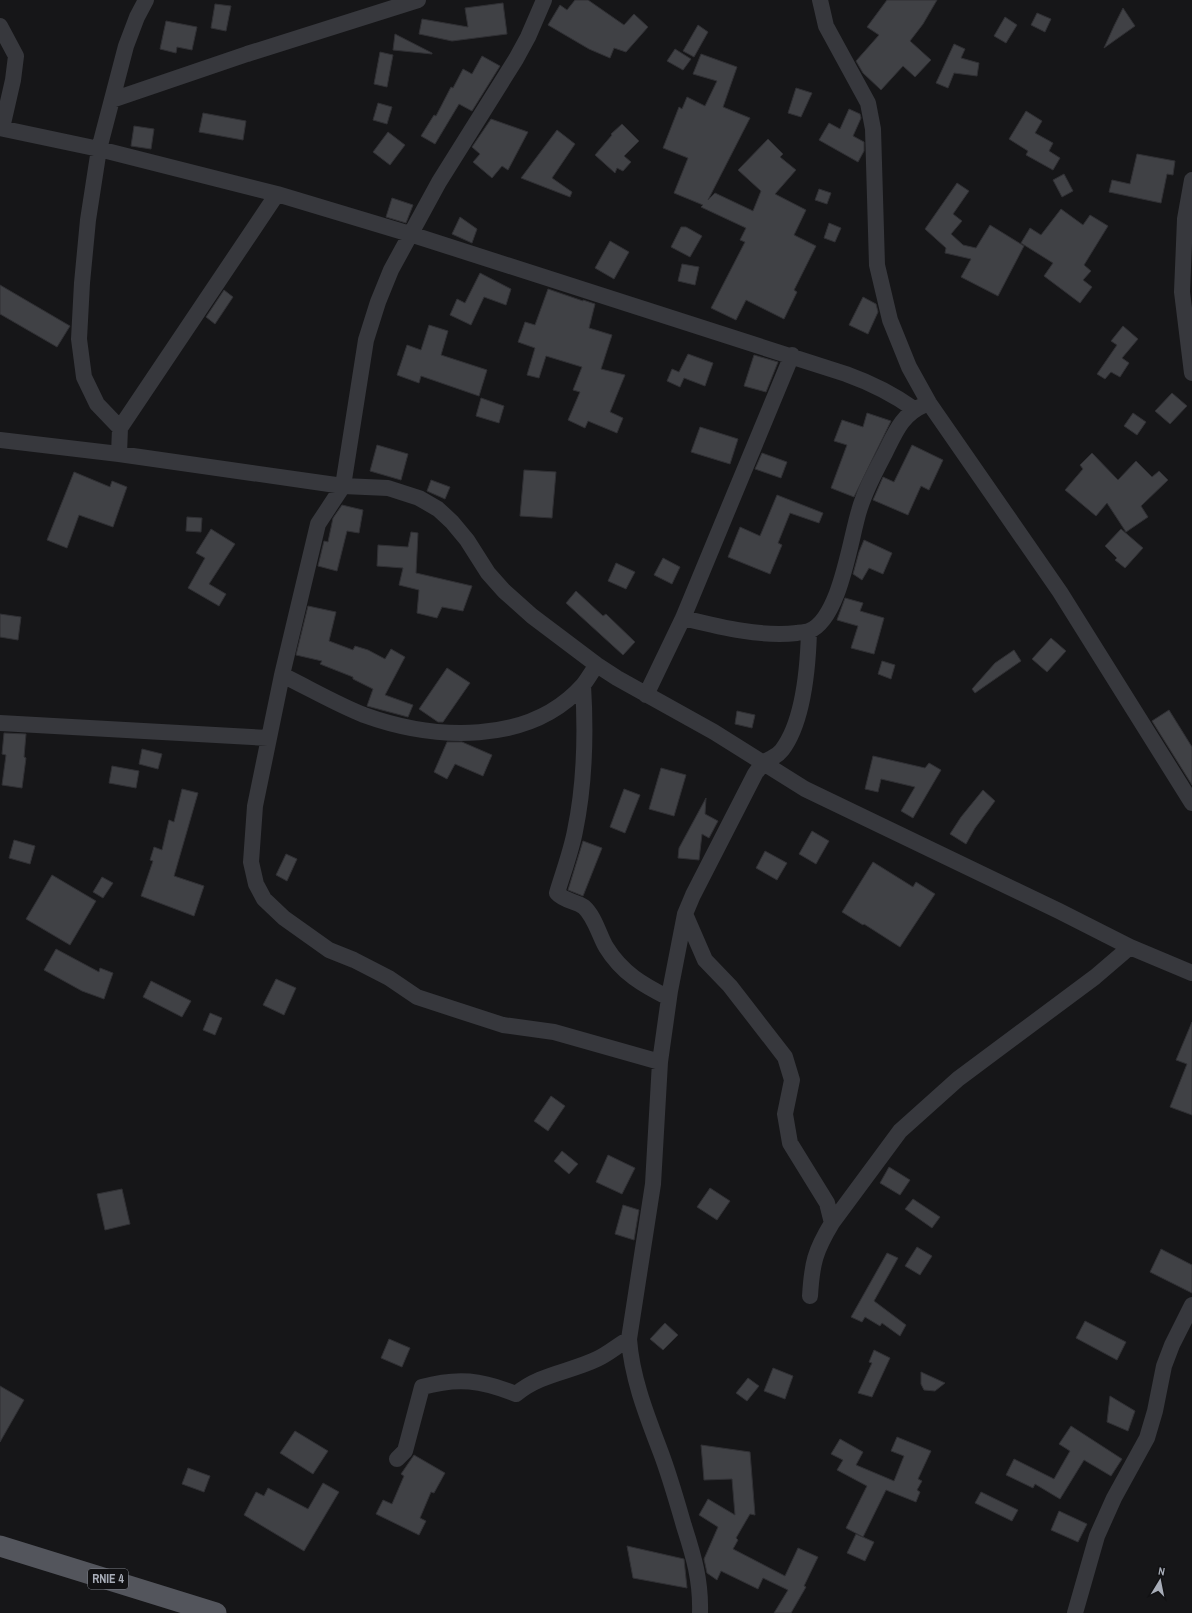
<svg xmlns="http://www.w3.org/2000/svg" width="1192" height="1613" font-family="'Archivo Narrow',sans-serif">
<rect width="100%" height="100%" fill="#161618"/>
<!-- building -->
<path fill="#404145" stroke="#303034" d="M575,0h13l36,25 10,-11 14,13 -22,25 -12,-4 -4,10 -21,-9 -41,-24 12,-20 7,5z
M887,0h50l-14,24 -13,17 21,19 -16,17 -12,-11 -22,24 -18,-17 -7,-12 23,-26 -12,-8z
M503,3l4,31 -55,7 -33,-7 3,-15 46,8 -3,-19z
M215,4l16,2 -5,25 -15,-3z
M1123,8l12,18 -31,22 10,-22z
M1037,13l14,6 -6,13 -14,-7z
M1005,17l12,8 -11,18 -12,-7z
M166,21l31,6 -5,23 -15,-3 -1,6 -16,-4z
M698,25l10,7 -14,25 -11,-6z
M395,34l37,19v1l-39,-4z
M954,44l11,5 -4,9 18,5 -2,13 -23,-3 -6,15 -12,-5z
M675,49l16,10 -8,11 -16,-9z
M380,52l13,3 -6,32 -13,-3z
M701,54l36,13 -14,40 27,11 -42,82 7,-7 38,18 8,-20 -23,-21 30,-31 15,15 -3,3 16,13 -21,24 31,16 -12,25 22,11 -22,44 3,2 -13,27 -38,-19 -10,20 -25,-12 34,-66 -5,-2 6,-12 -45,-21 2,-2 -29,-12 14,-35 -25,-10 16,-41 3,2 5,-12 18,9 12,-25 -24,-7z
M482,56l18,10 -28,45 -13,-7 -24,40 -14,-8 13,-21 2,1 15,-29 2,1 10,-19 9,5z
M796,88l16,5 -11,24 -13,-4z
M378,103l14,4 -5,17 -14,-4z
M849,109l11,5 1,4 -8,18 11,6v9l-6,11 -39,-22 10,-17 11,6z
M1026,111l16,10 -7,12 18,10 -4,8 11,7 -7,12 -27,-15 2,-4 -19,-12z
M203,113l43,8 -3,19 -44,-8z
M491,119l37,13 -20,38 -6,-4 -10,12 -19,-16 7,-8 -8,-7z
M622,124l17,17 -15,15 7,6 -8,9 -6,-3 -2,5 -20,-18 17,-20 -1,-1z
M134,126l20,3 -3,20 -20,-3z
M557,130l18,14 -23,34 20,14 -2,5 -49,-19z
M388,132l17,13 -15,20 -17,-13z
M1137,154l38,7 -2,14 -6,-1 -6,29 -52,-11 3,-12 18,4z
M1064,174l9,17 -11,6 -9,-17z
M957,183l12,8 -16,23 9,7 -11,13 12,11 13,3 14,-23 34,21 -26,50 -37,-19 10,-18 -26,-6 1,-5 -21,-19z
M819,189l12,4 -4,11 -12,-4z
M392,198l21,7 -7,18 -20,-6z
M1061,209l22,16 7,-10 18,11 -24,39 7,6 -8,9 9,7 -12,16 -36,-27 9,-13 -32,-20 9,-15 11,7z
M460,217l17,12 -5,14 -20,-9z
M829,223l12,5 -6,14 -11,-4z
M681,227h5l16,9 -12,21 -19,-10z
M610,241l19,11 -15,27 -19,-11z
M682,264l17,3 -4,18 -17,-4z
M480,273l31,16 -5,16 -22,-8 -13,28 -21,-10 7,-16 8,4z
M0,285l70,41 -13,21 -57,-33z
M548,289l35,12v-1l12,4 -6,24 23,7 -11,34 24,6 -15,37 13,6 -6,15 -29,-12 -3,7 -17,-8 12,-28 -7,-2 9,-23 -36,-11 -7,22 -12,-3 8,-27 -17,-6 7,-20 10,3z
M224,290l9,7 -18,27 -9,-7z
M863,297l13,7 2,8 -10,22 -19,-9z
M429,325l19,6 -7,24 46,15 -8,26 -58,-20 -2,7 -22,-8 10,-30 14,5z
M1123,326l15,13 -16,19 7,5 -9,14 -9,-5 -6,7 -8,-5 20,-29 -6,-4z
M688,354l25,9 -8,23 -21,-8 -4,9 -13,-6 5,-12 7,3z
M754,355l24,7 -12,30 -22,-6z
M1172,393l15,13 -17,18 -15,-13z
M481,398l23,8 -5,17 -23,-7z
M867,413l24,8 -37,76 -23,-9 16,-43 -13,-4 8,-21 21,7z
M1133,413l13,9 -9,13 -13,-9z
M700,427l38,12 -8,25 -39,-12z
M377,445l31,9 -7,26 -31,-9z
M912,445l31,15 -14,30 -8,-4 -13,29 -35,-15 10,-23 11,5z
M762,453l25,9 -6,16 -26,-9z
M1092,453l26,27 18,-19 16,16 7,-6 9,9 -27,26 7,11 -22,15 -19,-29 -11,13 -31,-26 18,-21 -3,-4z
M524,470l32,2 -4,46 -32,-2z
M74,472l36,15 2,-6 15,6 -14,40 -34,-12 -12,33 -20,-8z
M431,480l19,7 -5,12 -18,-8z
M777,495l46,18 -4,10 -29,-10 -12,30 4,2 -12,29 -42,-17 12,-30 20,9z
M342,505l21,5 -4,23 -12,-2 -10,40 -19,-5 6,-25 4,1 5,-24z
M187,517l15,1 -1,14 -15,-1z
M211,529l24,15 -26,40 17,10 -7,12 -31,-18 17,-30 -9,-5z
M1121,529l22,19 -18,20 -10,-8 2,-2 -12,-12z
M411,532l7,1 -2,40 56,13 -9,25 -21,-4 -5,11 -20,-5 2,-23 -20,-5 4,-17 -26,-2 1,-21 30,2z
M864,540l28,13 -9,21 -14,-6 -7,12 -9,-6 6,-22z
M663,558l17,9 -8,17 -18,-9z
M616,563l19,9 -9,17 -18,-8z
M576,591l27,25 3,-2 29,28 -12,13 -57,-52z
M845,598l18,5 -3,8 24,7 -10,36 -23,-6 7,-22 -21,-6z
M308,606l28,6 -7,29 24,9 2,-4 13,4 17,9 6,-10 14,8 -20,38 28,10 -5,12 -41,-11 6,-17 -20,-10v-2l-33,-13 2,-3 -26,-6z
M0,614l21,3 -3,23 -18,-3z
M1051,638l15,13 -19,21 -15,-13z
M1014,650l7,11 -46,32 -3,-4 23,-26z
M882,661l13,4 -4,14 -13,-5z
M447,668l23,15 -27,39h-5l-19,-13z
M1169,710l23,37v38l-40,-64z
M737,711l18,4 -3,13 -17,-4z
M4,733l22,1 -2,23 2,1 -4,30 -20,-3 4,-30 -4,-1z
M447,742h15l30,13 -9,21 -28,-12 -8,15 -13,-7z
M142,749l20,5 -4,15 -19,-5z
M873,756l52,12 4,-5 12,7 -28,48 -12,-7 14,-24 -34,-8 -3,13 -13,-3z
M112,766l27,5 -3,17 -27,-5z
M661,768l25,7 -12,41 -25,-7z
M182,789l16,4 -24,83 30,10 -10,30 -53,-20 12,-35 -3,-1 4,-13 8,3 7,-30 5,2z
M624,789l16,6 -15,38 -15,-6z
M983,790l12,11 -20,27 -9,16 -16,-10 11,-17z
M706,798l-1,16 13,7 -9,17 -7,-4 -3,26 -21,-2 1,-10z
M812,831l17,10 -13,23 -17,-10z
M14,840l21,6 -5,18 -21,-6z
M583,841l19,7 -19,48 -15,-6z
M765,851l22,12 -10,17 -21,-12z
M286,854l11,5 -10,22 -11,-6z
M873,862l40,25 3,-5 19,12 -35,53 -36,-23 -1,1 -21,-13z
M52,875l44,26 -26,44 -44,-26z
M102,877l11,6 -10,15 -10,-6z
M56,949l43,23 1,-4 13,5 -9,26 -22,-8 -38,-21z
M276,979l20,9 -12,27 -21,-10z
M151,981l40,20 -9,16 -39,-20z
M210,1013l12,5 -7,17 -12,-5z
M1192,1022v93l-22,-8 17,-43 -11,-4z
M551,1096l14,10 -17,25 -14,-10z
M562,1151l16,13 -9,10 -15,-13z
M608,1155l27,13 -13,26 -26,-12z
M889,1167l21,13 -10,15 -20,-12z
M710,1188l20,13 -13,19 -20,-13z
M122,1189l8,35 -25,6 -8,-36z
M913,1199l27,18 -8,11 -27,-19z
M623,1205l16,5 -5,30 -19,-6z
M917,1247l15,9 -12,19 -15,-9z
M1161,1249l31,16v28l-42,-21z
M887,1253l11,5 -24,43 32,24 -6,11 -18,-13 -2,3 -15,-9 -3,5 -11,-5z
M1085,1321l41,21 -9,18 -41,-22z
M665,1323l13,12 -15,15 -13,-11z
M389,1339l21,9 -8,19 -21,-9z
M874,1350l16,8 -18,39 -14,-4 14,-30 -3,-1z
M773,1368l20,8 -8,23 -21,-8z
M921,1372l24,11 -10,8 -11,-1 -3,-6z
M748,1378l11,8 -12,15 -11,-8z
M0,1386l24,14 -24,42z
M1110,1396l25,15 -7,20 -21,-9z
M1071,1426l51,33 -11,17 -27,-16 -24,39 -25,-15 -2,4 -27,-13 8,-16 40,20 16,-28 -11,-7z
M295,1431l33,20 -15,23 -33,-21z
M897,1437l34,14 -13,28 4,2 -5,9 3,2 -4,10 -30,-12 -23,47 -17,-9 21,-42 -30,-16 6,-10 -12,-6 9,-15 23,13 -7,13 38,16 10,-25 -13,-5z
M701,1445l49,7 5,63 -5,-1 -14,24 2,2 -5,9 52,27 13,-28 20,9 -14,29 2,1 -15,26h-17l14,-23 -25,-12 -5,11 -37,-18 -4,9 -10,-7 -3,-14 14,-32 -19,-12 9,-16 27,16 -3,-36 -28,1z
M414,1455l31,18 -11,20 -3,-1 -11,26 6,3 -7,14 -43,-21 7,-14 9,4 12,-28 -3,-2z
M188,1468l22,8 -6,16 -22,-8z
M323,1483l16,9 -35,59 -60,-36 12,-23 8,4 4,-8 40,21z
M981,1492l37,18 -6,11 -37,-18z
M1059,1511l28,13 -9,18 -27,-12z
M856,1534l18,8 -9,19 -18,-8z
M627,1546l57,13 3,29 -54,-10z"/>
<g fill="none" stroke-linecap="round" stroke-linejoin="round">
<!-- minor -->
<path stroke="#37383d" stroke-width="16" d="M544,0l-16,37 -12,22 -77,123 -48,88 -13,32 -12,38 -23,146 -25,38 -36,151 -27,131 -4,56 5,22 8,15 20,19 45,32 25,10 35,18 28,19 86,28 51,7 106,30
M820,0l6,26 42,77 5,26 4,136 13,55 19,47 20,36 131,189 132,211
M0,26l16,30 -3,24 -11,48
M112,100l135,-46 171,-54
M0,128l99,21 178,45 133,40 436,140c25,9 47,20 68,35
M1192,180l-7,39 -3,73 10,81
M120,428l-23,-24 -13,-27 -5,-38 3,-56 6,-63 11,-71 27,-103 11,-29 9,-17
M0,440l119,14 224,32 45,2 31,10 19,11 14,13 15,18 21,33 16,18 28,25 65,49 20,13 97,54 91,57 254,122 71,36 62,26
M119,454l1,-26 157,-234
M683,618c37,9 76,19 114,15 3,-1 8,0 12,-2 31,-12 41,-91 50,-120 6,-21 16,-39 26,-58 10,-20 17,-39 39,-48
M282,675c27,13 54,29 82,40 69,25 165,31 219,-30 5,-6 9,-14 14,-20
M583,685c3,49 2,98 -8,146 -4,21 -12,42 -18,62 7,8 19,8 27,14 11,10 15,28 22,40 16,26 37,38 63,51
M646,695l37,-77 109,-263
M0,723l268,15
M685,914l20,46 25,26 55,71 7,23 -7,34 5,29 37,60 5,20c-17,28 -20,40 -22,73
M832,1223l68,-92 58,-52 137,-102 35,-30
M397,1459l8,-8 17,-64c36,-10 59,-7 94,7 24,-20 54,-22 81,-35 11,-5 21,-14 32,-20
M700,1613c1,-32 -6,-56 -16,-87 -7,-24 -14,-49 -23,-73 -14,-37 -29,-74 -32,-114l24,-155 7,-122 10,-71 15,-77 8,-19 62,-121c2,-3 5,-7 8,-10 6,-6 13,-6 19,-14 22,-29 26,-83 27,-119
M1075,1613l22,-77 17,-38 33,-60 8,-27 9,-45 8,-21 20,-40"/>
<!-- major -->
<path stroke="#53555c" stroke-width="21" d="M0,1546l216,67"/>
</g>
<g text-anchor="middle" stroke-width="3" stroke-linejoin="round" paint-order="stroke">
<!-- shield labels -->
<rect fill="#111113" stroke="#7b7e86" stroke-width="1" x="88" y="1569" width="40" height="20" rx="3"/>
<g font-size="12" font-weight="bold" fill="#a8adb8">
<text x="108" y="1583">RNIE 4</text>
</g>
</g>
<!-- north arrow -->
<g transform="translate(1160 1581) rotate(10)" stroke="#111113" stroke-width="3" paint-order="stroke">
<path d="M0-3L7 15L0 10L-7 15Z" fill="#a8adb8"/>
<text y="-6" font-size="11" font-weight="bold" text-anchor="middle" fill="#a8adb8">N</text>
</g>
</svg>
